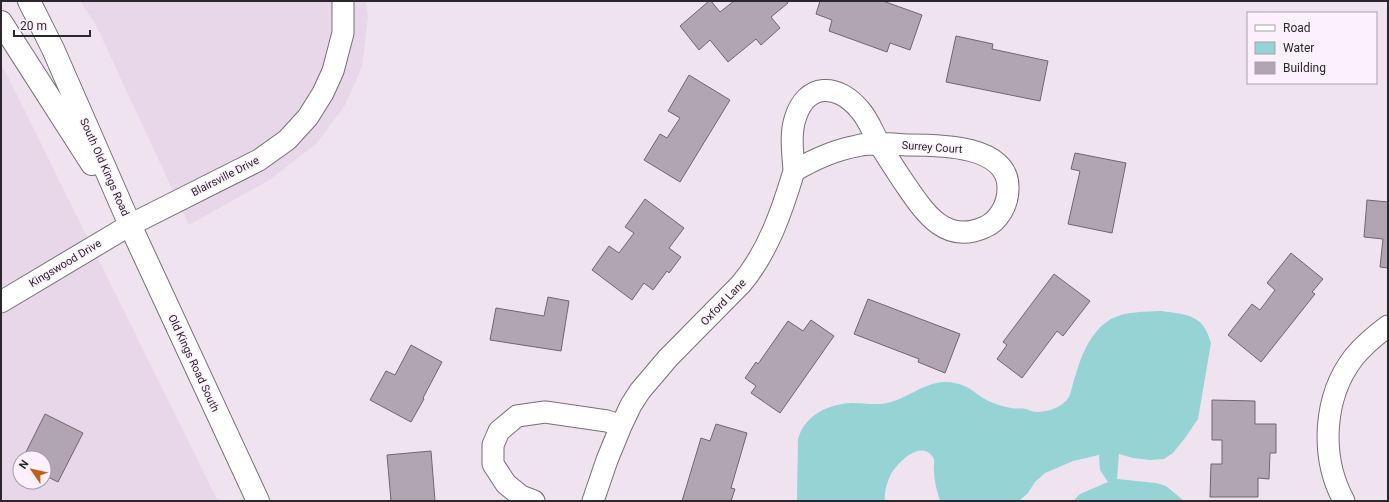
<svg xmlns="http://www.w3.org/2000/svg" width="1389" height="502" font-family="Roboto,sans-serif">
<rect width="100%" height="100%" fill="#efe3f0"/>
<!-- built -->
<path fill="#e8d6e9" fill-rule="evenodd" d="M80,1h286l2,16 -6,50 -17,38 -28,38 -46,36 -82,46 -94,-202z
M1,65l6,10 211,426h-217zM20,458h24v24h-24z"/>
<!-- water -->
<path fill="#96d3d5" d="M1161,311c27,4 42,3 50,32l-13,76 -13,19 -12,15 -9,6 -14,1 -17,-2 -14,-4 -2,25 39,4 10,3 18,15h-111l7,-7 28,-12 -8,-12 -1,-15 -26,6 -28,12 -10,9 -7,11 -9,8h-79c-3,-10 -6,-20 -6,-30 -1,-6 2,-11 -2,-15 -12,-16 -34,6 -41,18 -4,8 -7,18 -6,27h-88l1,-62c7,-24 30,-35 54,-36 13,0 26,3 39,-1 18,-5 36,-21 56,-20 7,0 17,3 23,7 4,2 6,5 10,7 8,6 21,10 31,12 5,1 10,0 15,1 4,1 7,3 11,3 11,0 26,-5 32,-15 3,-7 4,-16 7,-23 6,-21 16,-44 35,-55 15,-8 34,-7 50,-8z"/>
<!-- building -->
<path fill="#b0a5b1" stroke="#706571" d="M709,1h2l9,11 14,-11h53l1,2 -17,14 9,11 -19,17 -5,-6 -28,23 -18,-22 -11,10 -19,-24z
M820,1h63l39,14 -12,35 -20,-7 -3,9 -58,-21 3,-11 -16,-6z
M956,36l37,8 -1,5 56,12 -8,40 -94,-19z
M689,75l41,25 -50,82 -36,-22 16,-26 7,4 13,-20 -12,-7z
M1075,153l51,10 -14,70 -44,-9 12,-53 -9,-2z
M645,199l39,29 -15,20 12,9 -12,16 -2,-2 -14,19 -9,-7 -12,17 -40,-30 17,-24 10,7 15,-20 -9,-6z
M1367,200l21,2v66l-8,-1 3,-28 -19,-2z
M1291,253l32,26 -11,13 3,2 -54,68 -33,-27 24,-31 8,6 15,-20 -8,-7z
M1054,274l36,27 -27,35 -6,-5 -35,47 -25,-19 10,-14 -4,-3z
M548,297l21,4 -8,50 -71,-11 6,-32 48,8z
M868,299l92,35 -15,39 -27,-11 1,-3 -65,-25z
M811,320l23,16 -54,77 -29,-20 5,-7 -11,-8 11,-16 2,2 30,-43 15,10z
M411,345l31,17 -19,36 1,1 -13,23 -41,-22 16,-29 9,4z
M1212,400l43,1v23h21v29h-6l-1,26 -11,-1v19h-48l1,-33h11v-24h-10z
M45,414l38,19 -25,49 -14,-7v-17h-21z
M716,424l31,9 -16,55 4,1 -4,12h-49l19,-63 9,3z
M431,451l4,50h-44l-4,-46z"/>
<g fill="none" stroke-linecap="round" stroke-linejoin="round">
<!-- street casing -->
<g stroke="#786e79" stroke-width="23">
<path id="street" d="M1,302l129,-77 129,-65 28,-20 21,-23 15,-24 10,-22 10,-38v-32
M534,501l-13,-5 -15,-12 -13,-20v-19l6,-14 18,-15 28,-4 62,9 14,5
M593,501l14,-41 14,-34 10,-21 9,-14 28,-33 73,-74c27,-32 41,-73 53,-113 19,-11 40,-21 63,-25 15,-4 33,-2 49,-1 30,0 104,-1 102,44 0,15 -9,32 -23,38 -41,19 -62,-17 -82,-46 -8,-12 -16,-24 -23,-36 -7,-12 -11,-25 -20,-35 -22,-27 -54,-28 -65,9 -5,16 -2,35 -1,52
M1344,501c-24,-44 -21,-104 10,-144 10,-12 22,-22 34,-31"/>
</g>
<!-- secondary casing -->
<g stroke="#786e79" stroke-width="24">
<path id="secondary" d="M29,1l24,48 77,176 128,276
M1,22l91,142"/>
</g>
<!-- street -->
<use href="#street" stroke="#fff" stroke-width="21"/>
<!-- secondary -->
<use href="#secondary" stroke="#fff" stroke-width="22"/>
</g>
<g text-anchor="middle" stroke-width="3" stroke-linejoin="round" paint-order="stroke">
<!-- street labels -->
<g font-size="11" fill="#2c272c" stroke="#fcf0fd">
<text transform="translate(932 147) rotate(4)" y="4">Surrey Court</text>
<text transform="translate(105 167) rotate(66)" y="4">South Old Kings Road</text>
<text transform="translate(225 176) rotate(-27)" y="4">Blairsville Drive</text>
<text transform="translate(65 263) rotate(-31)" y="4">Kingswood Drive</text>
<text transform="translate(723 302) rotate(-46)" y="4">Oxford Lane</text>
<text transform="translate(194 363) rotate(65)" y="4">Old Kings Road South</text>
</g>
</g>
<!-- border -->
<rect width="1389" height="502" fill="none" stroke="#2c272c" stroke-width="4"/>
<!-- legend -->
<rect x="1247" y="12" width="130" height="72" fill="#fcf0fd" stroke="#a9a0a9"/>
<rect x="1255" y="25" width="20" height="6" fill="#ffffff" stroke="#a9a0a9"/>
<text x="1283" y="32" font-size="12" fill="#2c272c">Road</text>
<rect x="1255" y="42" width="20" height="12" fill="#96d3d5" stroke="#a9a0a9"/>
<text x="1283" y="52" font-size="12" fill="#2c272c">Water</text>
<rect x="1255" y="62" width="20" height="12" fill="#b0a5b1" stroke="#a9a0a9"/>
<text x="1283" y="72" font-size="12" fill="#2c272c">Building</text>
<!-- north arrow -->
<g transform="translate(32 470) rotate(304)"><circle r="19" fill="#fcf0fd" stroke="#a9a0a9"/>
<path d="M0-3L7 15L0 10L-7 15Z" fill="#bf6019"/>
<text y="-6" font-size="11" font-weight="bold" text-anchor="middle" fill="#2c272c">N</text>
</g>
<!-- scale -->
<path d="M14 30v6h76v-6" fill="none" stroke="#2c272c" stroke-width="2"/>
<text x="20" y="30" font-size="12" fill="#2c272c" stroke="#fcf0fd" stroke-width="3" paint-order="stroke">20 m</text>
</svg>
